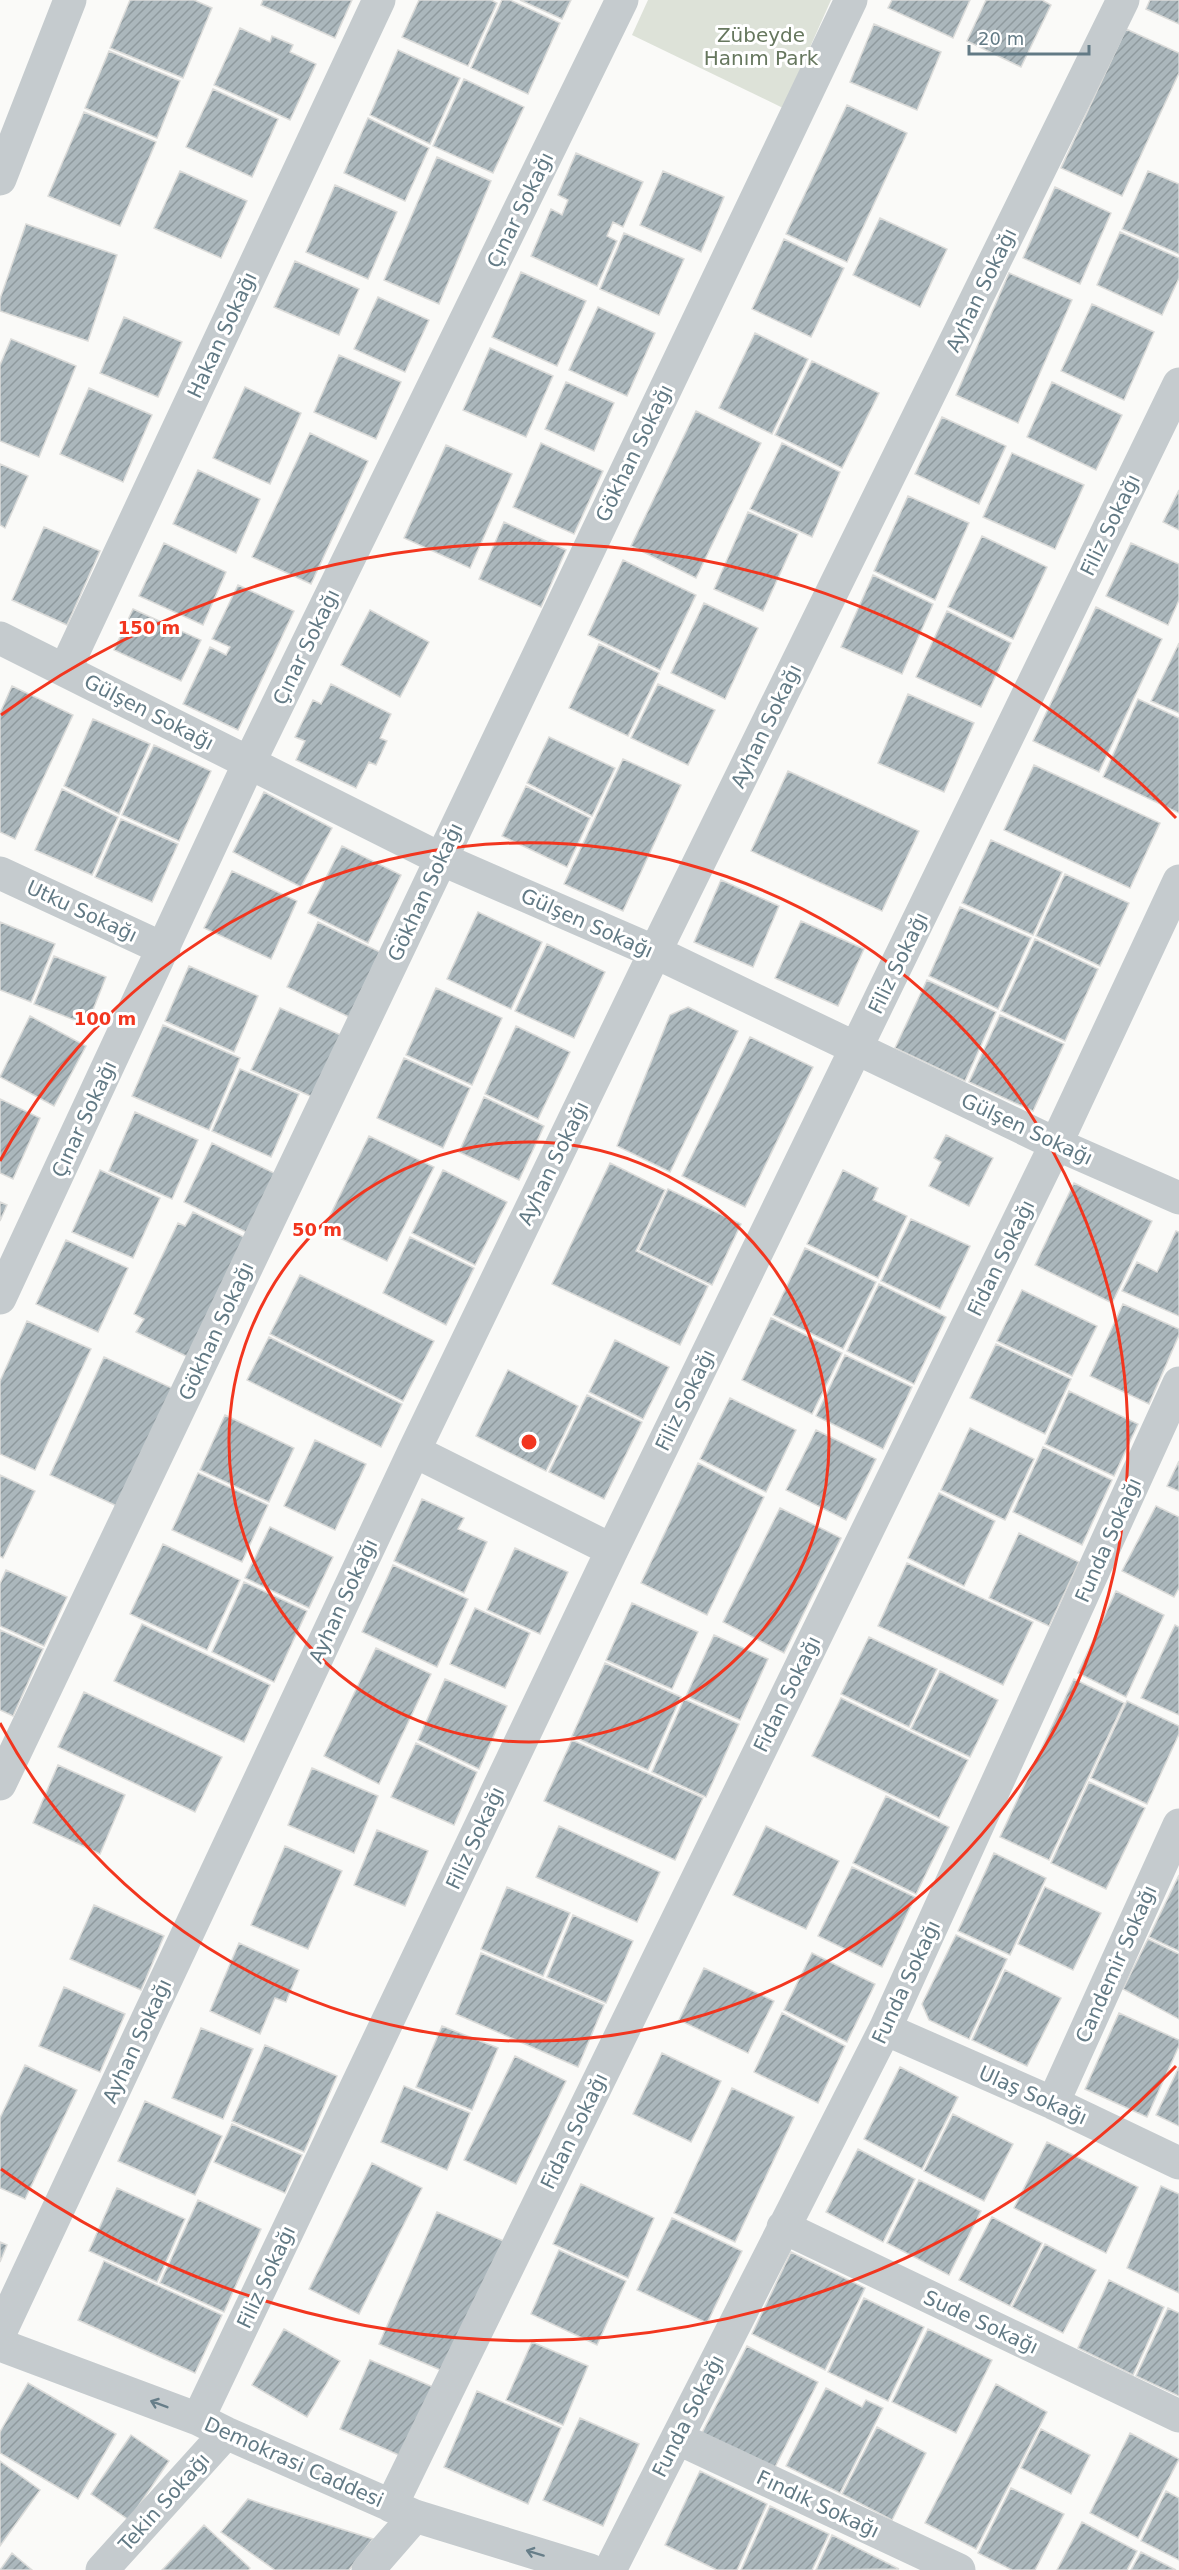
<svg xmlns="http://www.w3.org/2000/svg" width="1179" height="2570" font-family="'DejaVu Sans',sans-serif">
<defs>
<pattern id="building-hatch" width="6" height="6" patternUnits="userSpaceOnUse" patternTransform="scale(1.5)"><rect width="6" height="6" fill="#abb7bc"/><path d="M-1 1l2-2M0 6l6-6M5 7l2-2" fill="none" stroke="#8f9a9e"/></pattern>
</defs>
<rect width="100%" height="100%" fill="#fafaf8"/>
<!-- park -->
<path fill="#dde2d8" d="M648,0h183l-48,108 -151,-73z"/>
<!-- building -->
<path fill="url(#building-hatch)" stroke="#dcdcda" stroke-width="1.5" d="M130,0h64l18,8 -29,70 -73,-30z
M263,0h89l-17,38 -74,-33z
M419,0h72l6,3 -29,63 -66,-29z
M502,0h8l50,23 -32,71 -57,-26z
M520,0h51l-9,19z
M892,0h78l-17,38 -65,-30z
M986,0h56l9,5 -30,62 -54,-26z
M1150,0h29v24l-33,-15z
M874,24l67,28 -24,58 -67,-28z
M240,28l30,14 2,-6 21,9 -3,7 26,12 -26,56 -76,-35z
M1126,29l53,24v20l-57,123 -61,-28z
M398,50l62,28 -30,66 -60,-29z
M109,51l71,30 -23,57 -72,-30z
M464,79l60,28 -31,66 -60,-27z
M213,89l65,30 -26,58 -66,-30z
M847,105l60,28 -60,129 -61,-28z
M84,112l72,30 -36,84 -72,-30z
M368,118l61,30 -24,53 -61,-28z
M576,153l67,29 -20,45 -10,-5 -6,14 10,5 -20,45 -66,-30 20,-47 11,6 6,-15 -10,-5z
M437,157l54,24 -52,123 -55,-24z
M180,171l67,30 -26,57 -67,-30z
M663,171l61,26 -23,55 -61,-27z
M1148,171l31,13v70l-57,-25z
M335,185l62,27 -29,67 -62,-27z
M1055,187l56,26 -31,71 -57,-26z
M880,218l67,31 -27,58 -67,-32z
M26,224l91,31 -29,86 -88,-30v-12z
M1120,232l59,26v20l-17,37 -65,-30z
M624,233l60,26 -25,56 -59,-26z
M784,239l60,29 -33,69 -59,-28z
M295,261l64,28 -20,46 -65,-28z
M521,272l65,29 -29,65 -65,-29z
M1009,273l63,27 -54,123 -62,-28z
M378,297l51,23 -24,52 -51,-23z
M1092,304l62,28 -30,68 -63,-29z
M598,307l57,26 -28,63 -58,-26z
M124,317l58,25 -24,55 -58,-24z
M755,333l53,26 -36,75 -53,-26z
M11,339l65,27 -37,91 -39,-16v-76z
M490,348l63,28 -27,61 -63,-27z
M339,355l62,27 -25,57 -62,-27z
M812,361l67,32 -37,75 -67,-33z
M566,382l48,21 -20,48 -49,-22z
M1052,382l70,33 -26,55 -69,-33z
M245,387l56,26 -31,71 -57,-26z
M89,388l63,27 -29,67 -63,-28z
M696,411l65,32 -65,135 -65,-32z
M942,417l64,29 -27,58 -64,-30z
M310,433l58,28 -57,123 -59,-27z
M541,443l62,28 -29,63 -61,-27z
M782,443l58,29 -28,65 -62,-28z
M446,445l66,29 -42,94 -66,-30z
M1012,453l72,32 -29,64 -72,-32z
M0,464l28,12 -23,52 -5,-3z
M198,470l62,29 -24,54 -63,-29z
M1179,490v40l-16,-8z
M908,496l61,27 -34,77 -61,-29z
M748,512l50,22 -35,77 -49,-22z
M504,522l62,28 -25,57 -62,-28z
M44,527l56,24 -33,74 -55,-25z
M982,536l65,31 -34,72 -65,-32z
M164,543l62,29 -23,53 -64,-29z
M1131,543l48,21v36l-11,25 -62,-29z
M623,560l73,35 -36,75 -72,-35z
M873,575l60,29 -31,70 -61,-27z
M238,585l56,26 -56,119 -55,-26 27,-57 16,8 4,-8 -18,-8z
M704,603l54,25 -33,71 -54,-26z
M1096,607l66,32 -63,133 -66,-31z
M133,609l68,31 -20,41 -67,-31z
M370,610l59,32 -29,55 -59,-32z
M947,611l64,32 -30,64 -65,-30z
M1179,643v70l-28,-12z
M599,644l60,29 -31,63 -59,-28z
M331,684l60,30 -11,24 7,3 -11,24 -7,-3 -13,26 -60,-28 9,-19 -10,-4 18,-37 8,4z
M658,684l57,26 -27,55 -57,-27z
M12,686l61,29 -58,124 -15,-7v-119z
M908,694l66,29 -30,69 -66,-29z
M1138,699l41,19v95l-76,-36z
M93,719l57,25 -31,70 -55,-28z
M549,737l66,31 -23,48 -65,-33z
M154,745l57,26 -32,70 -57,-26z
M623,759l58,26 -58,126 -59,-27z
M1034,765l126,58 -30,65 -126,-58z
M788,771l131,60 -37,80 -131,-60z
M526,786l64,32 -23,49 -65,-31z
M62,789l56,28 -26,58 -57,-25z
M264,792l68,36 -31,59 -68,-35z
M121,819l57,25 -26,58 -57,-25z
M991,840l71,32 -29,63 -71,-32z
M342,846l59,29 -33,68 -60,-30z
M232,871l65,30 -26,58 -67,-31z
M1065,874l64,29 -29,63 -64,-30z
M721,880l58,26 -26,61 -59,-25z
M960,907l71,31 -33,71 -69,-33z
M478,912l64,30 -31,67 -64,-30z
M801,921l63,28 -26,57 -63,-28z
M0,922l55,22 -24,58 -31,-12z
M318,922l62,30 -31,65 -62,-30z
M1035,939l63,30 -33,72 -64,-30z
M547,944l58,28 -31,66 -59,-27z
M54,956l52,21 -19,48 -53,-21z
M189,966l69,30 -24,56 -69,-31z
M927,980l69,32 -31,69 -70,-33z
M436,988l66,30 -30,67 -66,-30z
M688,1007l50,24 -68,141 -53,-26 53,-131z
M280,1008l63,28 -28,62 -64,-28z
M1000,1015l64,29 -31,67 -64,-29z
M30,1016l56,30 -32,60 -54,-29z
M163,1025l77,33 -31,72 -77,-34z
M516,1026l54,26 -32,67 -53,-25z
M750,1037l63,30 -68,140 -63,-31z
M404,1058l66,30 -27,60 -66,-30z
M240,1069l59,25 -28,63 -59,-26z
M484,1097l60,29 -25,54 -60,-28z
M0,1099l40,19 -27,61 -13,-6z
M135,1112l63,28 -26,59 -63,-28z
M946,1135l47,23 -24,48 -40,-20 12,-24 -7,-4z
M369,1136l65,31 -47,94 -64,-31z
M212,1143l64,31 -28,59 -64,-31z
M610,1163l55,27 -29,61 72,35 -28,59 -128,-61z
M100,1170l60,28 -27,60 -61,-26z
M443,1170l64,32 -32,63 -63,-32z
M843,1170l35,18 -5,12 34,16 -29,62 -71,-34z
M1074,1183l78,38 -40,82 -77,-38z
M668,1189l73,35 -29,61 -73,-35z
M0,1202l7,3 -7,16z
M193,1212l53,26 -58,119 -52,-25 8,-13 -10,-5 44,-91 7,3z
M911,1219l59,27 -30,63 -59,-28z
M1176,1231l3,1v84l-57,-25 15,-29 20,10z
M410,1237l64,31 -28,57 -63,-32z
M66,1240l62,28 -30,64 -62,-28z
M805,1248l71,34 -33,67 -70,-34z
M300,1275l134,66 -31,60 -133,-67z
M879,1284l67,33 -32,67 -67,-33z
M1022,1290l75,36 -25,50 -75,-35z
M1123,1304l56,25v6l-30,69 -59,-28z
M771,1318l71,35 -30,61 -70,-34z
M27,1321l64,28 -56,121 -35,-16v-73z
M269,1337l133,67 -21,43 -134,-67z
M615,1340l54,27 -26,52 -54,-27z
M996,1344l75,35 -26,55 -75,-36z
M845,1355l67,32 -29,62 -67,-33z
M104,1357l70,32 -55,118 -69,-32z
M508,1370l70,36 -32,65 -70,-35z
M1069,1391l69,33 -24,52 -69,-32z
M587,1395l55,27 -38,77 -55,-27z
M730,1398l66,32 -30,62 -66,-33z
M225,1415l69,33 -25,54 -69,-32z
M970,1428l64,31 -29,61 -64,-30z
M816,1430l60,29 -30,61 -60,-30z
M315,1440l51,24 -31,66 -51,-24z
M1043,1447l69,33 -30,65 -69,-33z
M1179,1461v30l-12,-5z
M698,1463l66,34 -57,118 -66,-32z
M198,1473l70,32 -26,57 -70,-32z
M0,1475l35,16 -32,67 -3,-2z
M939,1493l56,28 -31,65 -56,-28z
M422,1499l42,19 -6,11 29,13 -23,51 -70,-32z
M1156,1506l23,11v71l-5,9 -52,-26z
M780,1508l61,30 -57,115 -61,-31z
M270,1527l63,30 -24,51 -64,-30z
M1019,1533l60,29 -30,64 -60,-28z
M163,1544l77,36 -33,70 -77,-36z
M515,1548l53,24 -28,62 -53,-24z
M907,1563l126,59 -30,63 -125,-59z
M393,1565l75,34 -31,68 -75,-35z
M6,1570l61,27 -23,49 -44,-20v-42z
M244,1582l63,29 -33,71 -62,-30z
M1116,1591l48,24 -38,82 -48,-24z
M632,1603l66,29 -26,57 -66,-29z
M475,1608l55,25 -25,55 -55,-24z
M142,1624l128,61 -26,57 -130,-61z
M1175,1625l4,2v88l-38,-17z
M0,1630l43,19 -30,67 -13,-6z
M714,1635l54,24 -28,61 -54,-24z
M869,1637l68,32 -28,58 -68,-33z
M376,1648l55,26 -52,110 -55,-28z
M605,1663l76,34 -33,73 -76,-34z
M940,1671l58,29 -28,57 -59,-28z
M445,1679l62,27 -28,63 -61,-29z
M1074,1679l50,24 -75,157 -49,-23z
M84,1692l138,65 -27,55 -137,-65z
M841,1698l127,62 -29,58 -127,-62z
M684,1699l55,25 -33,73 -54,-25z
M1127,1701l52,25v8l-32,70 -56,-26z
M572,1740l131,58 -28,62 -131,-59z
M416,1743l61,29 -23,53 -63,-28z
M58,1765l67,30 -25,59 -67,-31z
M312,1768l66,28 -24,57 -66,-28z
M1089,1782l56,26 -39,81 -55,-26z
M886,1796l63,31 -33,67 -63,-31z
M559,1826l101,46 -23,50 -101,-45z
M766,1826l73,35 -33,68 -73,-34z
M377,1830l51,21 -23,55 -51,-21z
M285,1846l57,25 -34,78 -57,-24z
M994,1853l52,25 -36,77 -52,-24z
M852,1867l63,30 -33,70 -64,-31z
M1179,1875v76l-30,-14z
M507,1887l63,26 -27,63 -62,-27z
M1045,1887l56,26 -28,57 -55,-26z
M94,1905l70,31 -23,54 -71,-31z
M573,1915l60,26 -27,62 -59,-26z
M956,1935l51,24 -38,80 -40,-19 -7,-16z
M1148,1939l31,15v65l-56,-30z
M239,1943l60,27 -13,32 -11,-4 -15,36 -50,-23z
M481,1953l123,52 -26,62 -122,-53z
M812,1953l63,31 -28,58 -63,-32z
M704,1968l70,33 -26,52 -69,-33z
M1005,1970l56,28 -34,68 -55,-26z
M64,1987l61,27 -25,58 -61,-26z
M782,2013l63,33 -27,57 -64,-31z
M1119,2013l60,27v6l-32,71 -62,-28z
M442,2026l56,22 -26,62 -56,-23z
M201,2028l52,21 -30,70 -51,-21z
M265,2045l72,31 -33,76 -72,-31z
M662,2053l59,28 -30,61 -58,-28z
M515,2056l51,25 -50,103 -52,-24z
M25,2065l52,25 -52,109 -25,-11v-70z
M900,2067l58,30 -36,72 -58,-30z
M1179,2067v59l-23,-11z
M404,2086l66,27 -23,57 -66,-28z
M732,2088l62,29 -59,125 -61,-29z
M145,2101l77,35 -27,59 -77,-34z
M953,2114l60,30 -29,57 -60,-30z
M232,2124l70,31 -17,38 -71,-31z
M1047,2142l91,45 -32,66 -92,-45z
M858,2149l57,30 -32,63 -57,-30z
M372,2163l50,25 -63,126 -50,-25z
M919,2180l62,31 -32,64 -62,-32z
M581,2184l73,34 -26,60 -75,-34z
M1161,2186l18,8v99l-52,-25z
M117,2188l68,31 -28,63 -68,-31z
M198,2200l63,29 -37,83 -64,-29z
M437,2212l71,31 -58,131 -71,-30z
M992,2217l50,26 -32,63 -51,-26z
M672,2218l70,33 -35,72 -70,-33z
M0,2242l7,3 -7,17z
M1045,2244l51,26 -33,63 -51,-26z
M559,2250l67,31 -29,64 -66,-31z
M791,2252l74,36 -40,82 -73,-36z
M104,2261l118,54 -27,58 -117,-53z
M1109,2280l55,27 -31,68 -55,-27z
M864,2298l60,29 -36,74 -60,-29z
M1168,2308l11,5v83l-43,-20z
M284,2329l56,32 -33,56 -55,-32z
M928,2329l64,31 -36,73 -64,-31z
M532,2342l56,24 -25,59 -57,-25z
M747,2346l71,36 -44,87 -72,-36z
M370,2360l70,30 -30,70 -70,-31z
M28,2383l88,51 -38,65 -78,-46v-21z
M996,2384l51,28 -71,137 -51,-26z
M826,2388l36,19 4,-7 17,8 -43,85 -54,-27z
M477,2391l84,37 -33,76 -84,-37z
M580,2418l59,26 -36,82 -60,-26z
M877,2427l49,26 -34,67 -50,-26z
M1041,2429l49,26 -19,39 -50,-26z
M1130,2433l49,26 -41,79 -48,-25z
M131,2435l38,26 -40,59 -38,-26z
M0,2461l40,29 -40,56z
M700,2471l67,33 -30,66h-20l-52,-25z
M1011,2488l53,26 -29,56h-23l-34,-17z
M1166,2491l13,7v62l-38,-19z
M248,2499l20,7 105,33 -24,31h-74l-54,-38z
M770,2506l59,28 -17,36h-71z
M1082,2522l55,29 -10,19h-70z
M204,2525l46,43 -2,2h-86z
M832,2535l67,34 -83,1z
M1141,2552l35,18h-45z
M12,2553l20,17h-32z"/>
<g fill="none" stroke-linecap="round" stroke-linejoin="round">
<!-- minor -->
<path stroke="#c5cbce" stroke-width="33" d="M0,179l70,-179
M0,638l441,221 214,93 401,192 123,54
M65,670l314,-670
M0,873l164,76
M0,1298l249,-535 373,-763
M414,1451l198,99
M0,1784l851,-1784
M885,2029l168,74 126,60
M1053,2103l126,-278
M783,2227l396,189
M0,2333l414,-882 241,-499 468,-952
M0,2345l198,74 28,14 189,83 175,54
M198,2419l414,-869 567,-1166
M677,2438l282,132
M391,2506l665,-1362 123,-263
M102,2570l124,-137
M368,2570l47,-54
M610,2570l275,-541 294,-646"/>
</g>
<!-- one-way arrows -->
<defs><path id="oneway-shaft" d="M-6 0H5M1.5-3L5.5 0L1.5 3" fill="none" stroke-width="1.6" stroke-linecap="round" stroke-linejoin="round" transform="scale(1.5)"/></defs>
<g stroke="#677e89">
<use href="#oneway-shaft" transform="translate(159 2404) rotate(-159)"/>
<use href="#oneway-shaft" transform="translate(535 2553) rotate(-163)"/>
</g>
<!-- distance rings -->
<g fill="none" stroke="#f2361f" stroke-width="3">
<circle cx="529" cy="1442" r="300"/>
<path d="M0 1161A599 599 0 1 1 0 1723"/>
<path d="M1176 2066A899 899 0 0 1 1 2169M1 715A899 899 0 0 1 1176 818"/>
</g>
<g text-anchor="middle" stroke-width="6" stroke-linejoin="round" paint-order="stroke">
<!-- park labels -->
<g font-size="20" fill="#66775e" stroke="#fff">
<text x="761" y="42">Zübeyde<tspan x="761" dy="23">Hanım Park</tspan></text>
</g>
<!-- street labels -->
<g font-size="20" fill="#627a85" stroke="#fff">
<text transform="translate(520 210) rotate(-64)" y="7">Çınar Sokağı</text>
<text transform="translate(981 290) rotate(-64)" y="7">Ayhan Sokağı</text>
<text transform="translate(222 335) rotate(-65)" y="7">Hakan Sokağı</text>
<text transform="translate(634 453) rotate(-64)" y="7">Gökhan Sokağı</text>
<text transform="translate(1110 525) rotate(-64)" y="7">Filiz Sokağı</text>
<text transform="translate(306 647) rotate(-64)" y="7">Çınar Sokağı</text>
<text transform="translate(149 712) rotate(27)" y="7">Gülşen Sokağı</text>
<text transform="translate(766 726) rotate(-64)" y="7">Ayhan Sokağı</text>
<text transform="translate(425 892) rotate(-65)" y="7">Gökhan Sokağı</text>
<text transform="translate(82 911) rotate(25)" y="7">Utku Sokağı</text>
<text transform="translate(587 923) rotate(24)" y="7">Gülşen Sokağı</text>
<text transform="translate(898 963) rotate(-64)" y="7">Filiz Sokağı</text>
<text transform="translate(84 1119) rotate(-65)" y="7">Çınar Sokağı</text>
<text transform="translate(1027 1129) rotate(25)" y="7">Gülşen Sokağı</text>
<text transform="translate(553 1163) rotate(-64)" y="7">Ayhan Sokağı</text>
<text transform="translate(1001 1258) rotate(-64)" y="7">Fidan Sokağı</text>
<text transform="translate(216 1331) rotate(-65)" y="7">Gökhan Sokağı</text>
<text transform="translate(685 1400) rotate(-64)" y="7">Filiz Sokağı</text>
<text transform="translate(1108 1540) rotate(-66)" y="7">Funda Sokağı</text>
<text transform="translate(343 1601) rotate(-65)" y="7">Ayhan Sokağı</text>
<text transform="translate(787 1694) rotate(-64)" y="7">Fidan Sokağı</text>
<text transform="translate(475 1838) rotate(-65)" y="7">Filiz Sokağı</text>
<text transform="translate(1116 1964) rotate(-66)" y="7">Candemir Sokağı</text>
<text transform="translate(906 1982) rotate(-65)" y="7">Funda Sokağı</text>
<text transform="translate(137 2041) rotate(-65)" y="7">Ayhan Sokağı</text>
<text transform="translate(1033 2095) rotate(24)" y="7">Ulaş Sokağı</text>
<text transform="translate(574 2131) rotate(-64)" y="7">Fidan Sokağı</text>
<text transform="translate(266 2277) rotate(-65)" y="7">Filiz Sokağı</text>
<text transform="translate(981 2322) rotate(25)" y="7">Sude Sokağı</text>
<text transform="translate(688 2416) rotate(-63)" y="7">Funda Sokağı</text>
<text transform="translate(294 2462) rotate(24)" y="7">Demokrasi Caddesi</text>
<text transform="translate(164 2502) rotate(-48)" y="7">Tekin Sokağı</text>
<text transform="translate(818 2504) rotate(25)" y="7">Fındık Sokağı</text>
</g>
</g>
<circle cx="529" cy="1442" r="9" fill="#f2361f" stroke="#fff" stroke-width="3"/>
<g font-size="18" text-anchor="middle" font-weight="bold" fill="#f2361f" stroke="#fff" stroke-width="6" stroke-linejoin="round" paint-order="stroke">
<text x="149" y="634">150 m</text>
<text x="105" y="1025">100 m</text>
<text x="317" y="1236">50 m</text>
</g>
<!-- scale -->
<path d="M969 45v9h120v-9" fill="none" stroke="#627a85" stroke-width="3"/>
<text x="978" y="45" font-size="18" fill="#627a85" stroke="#ffffff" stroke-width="4.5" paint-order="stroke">20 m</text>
</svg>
